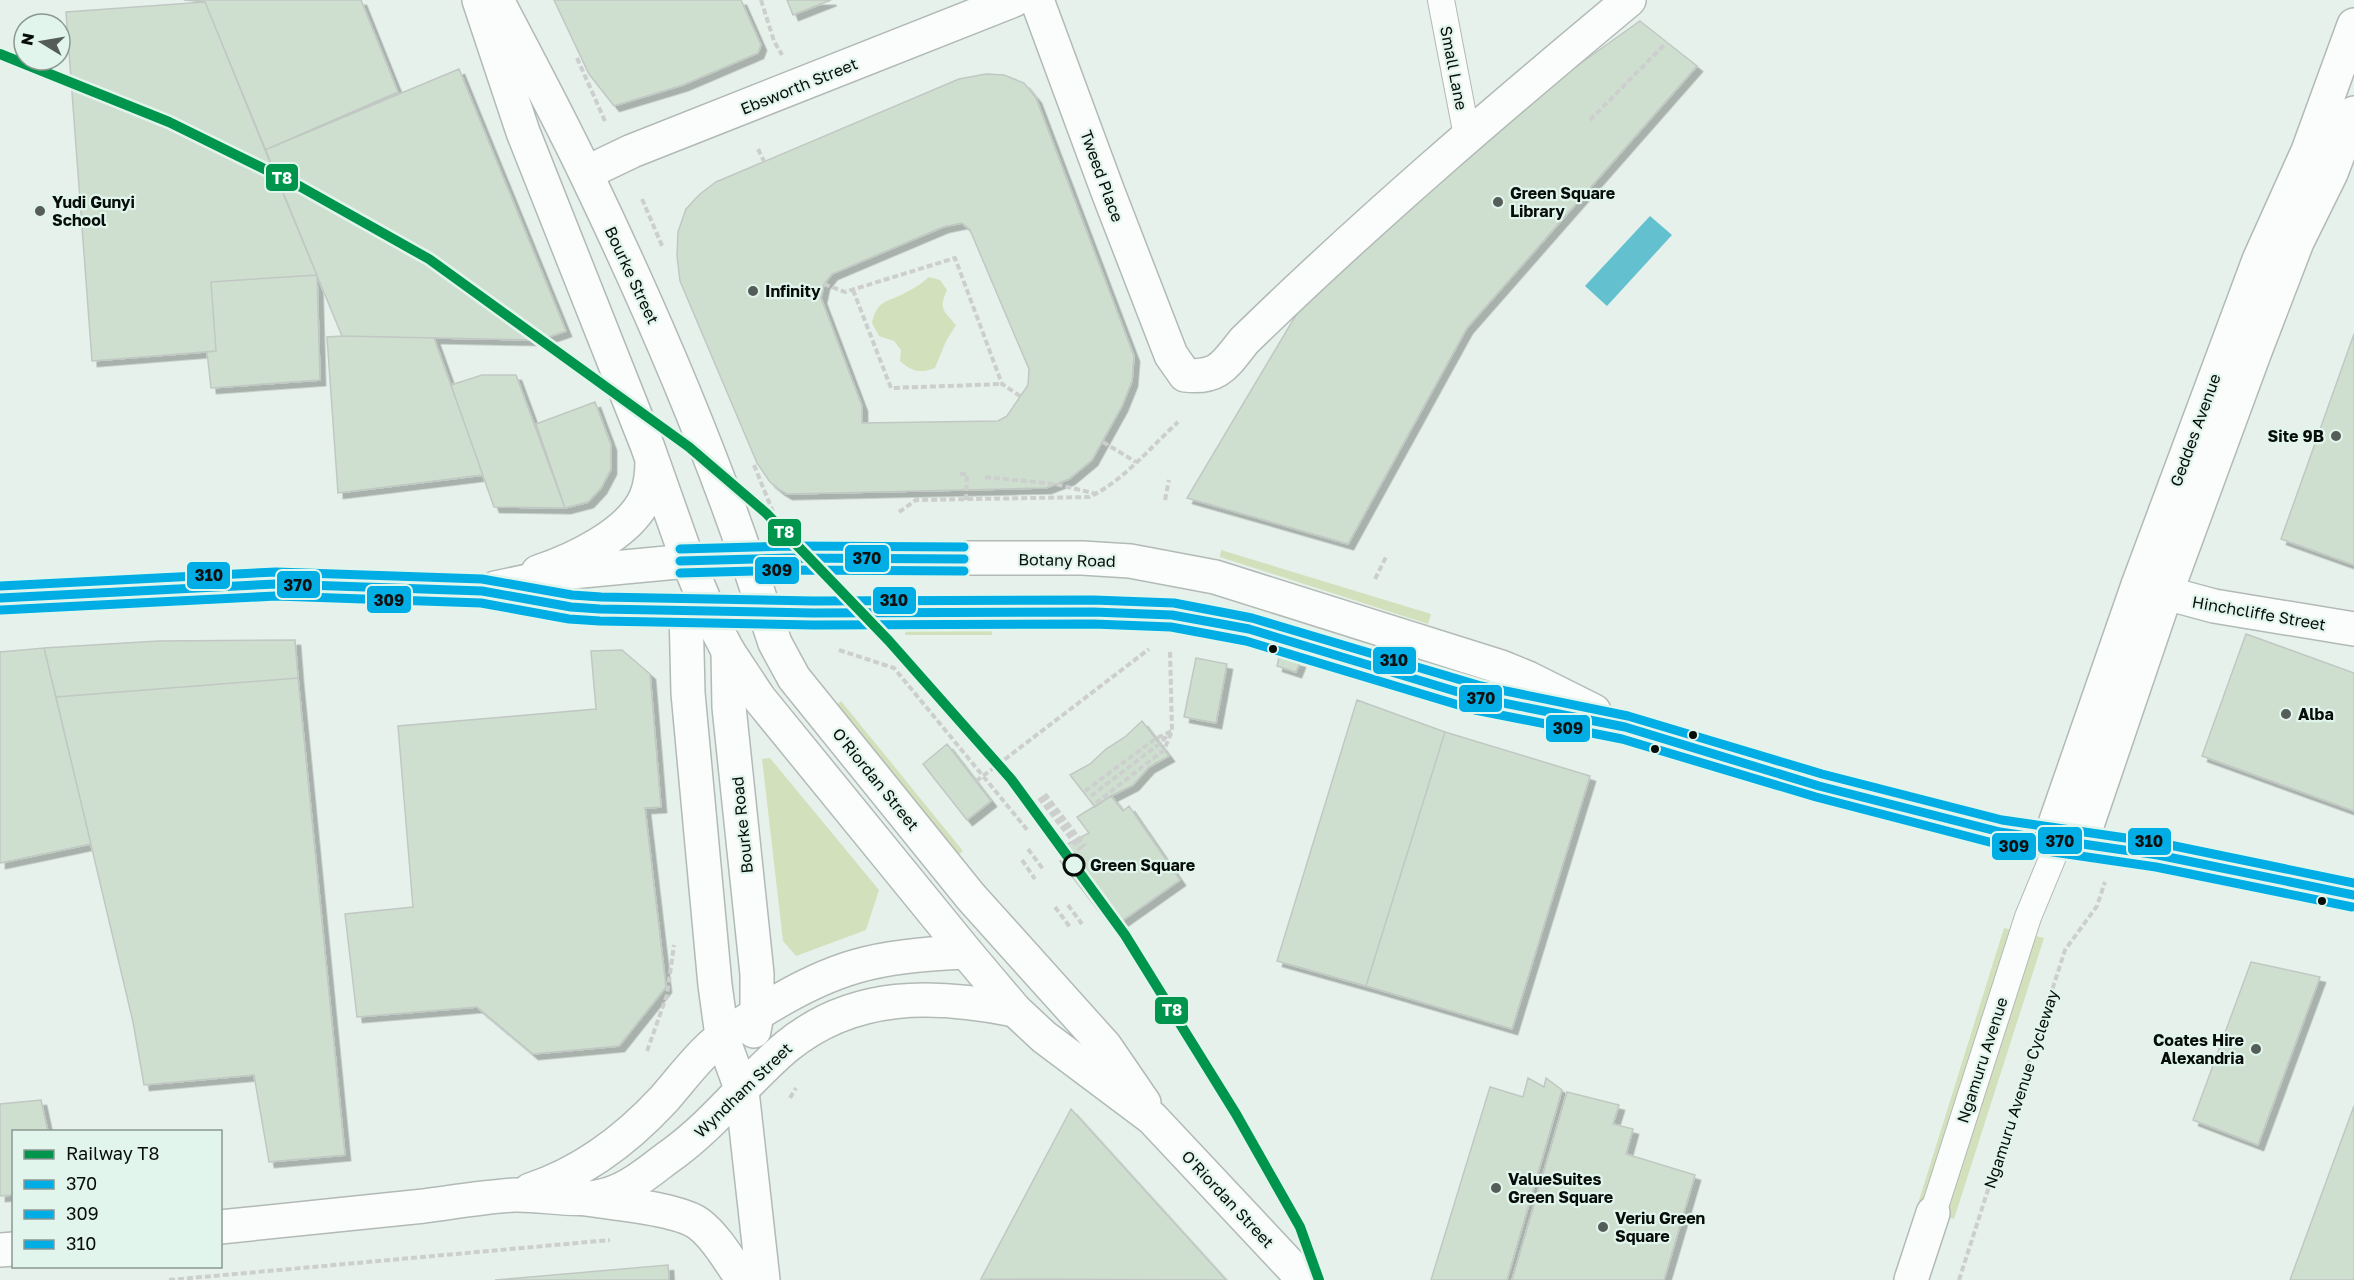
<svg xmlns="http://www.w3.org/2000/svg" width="2354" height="1280" font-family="'Golos Text',sans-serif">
<defs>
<filter id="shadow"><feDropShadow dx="5.5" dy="5.5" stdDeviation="0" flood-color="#0004"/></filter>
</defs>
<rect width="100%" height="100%" fill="#e6f1eb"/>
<!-- green -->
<path fill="#d2e0bb" d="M929,277l11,3 7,10c-9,20 -3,20 9,35l-10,16 -11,27c-15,6 -24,3 -35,-7l1,-11 -7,-9 -15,-5 -7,-13c5,-21 11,-20 29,-28 10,-5 19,-10 28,-18z
M1221,550l210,64 -3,10 -208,-67z
M991,627l1,8h-87l1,-7z
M841,701l122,150 -5,4 -122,-149z
M770,758l109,132 -13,40 -70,26 -13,-15 -21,-182z
M2004,928l40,10 -90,281 -37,-12z"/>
<!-- water -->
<path fill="#63c1cf" d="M1650,216l22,19 -65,71 -22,-20z"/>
<!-- building -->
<path fill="#cedfcf" stroke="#c1c8c3" stroke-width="1.5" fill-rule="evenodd" filter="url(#shadow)" d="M184,0h177l37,92 -133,58 -60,-148z
M554,0h187l20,45 -3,8 -75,32 -69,21 -25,-32z
M787,0h44l-38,15z
M205,2l112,273 -106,7 5,69 -124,10 -26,-349z
M1640,21l57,45 -230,262 -119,216 -161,-46 112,-188 240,-217z
M459,69l107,262 -26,9 -198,-4 -77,-186z
M986,74l18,1 20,8 12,15 98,258 -2,25 -10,25 -30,54 -23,19 -23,9 -259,6 -7,-4 -10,-8 -13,-19 -77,-182 -3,-25 1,-24 8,-23 14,-15 16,-12 243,-103zM962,223l8,7 59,139 -1,16 -21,31 -9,5 -136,2v-17l-41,-108 3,-14 8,-10 111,-47z
M317,275l3,105 -109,8 -4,-36 9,-1 -5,-69z
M2354,334v231l-73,-26z
M342,336l92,2 49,137 -145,18 -11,-156z
M482,375h34l49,133 -71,-1 -43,-122z
M595,402l16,43v24l-10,19 -13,14 -23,6 -29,-84z
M2246,634l108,39v138l-152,-55z
M295,640l3,38 -242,19 -12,-49 114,-7z
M44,648l47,196 -91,19v-211z
M622,650l28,24 11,133 -16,1 21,179 -47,59 -86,8 -56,-47 -120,10 -12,-103 68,-7 -15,-181 198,-17 -5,-58z
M1279,657l21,5 -4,10 -19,-6z
M1196,658l31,6 -11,59 -32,-6z
M298,678l47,477 -76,7 -15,-87 -110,10 -11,-63 -77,-325z
M1357,700l88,32 -79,254 -89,-25z
M1142,721l27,35 -20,11 -16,18 -22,11 -16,11 -25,-32 20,-11 16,-15 19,-12z
M1445,732l145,44 -78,253 -146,-43z
M947,744l44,57 -24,19 -44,-56z
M1111,796l12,15 6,-5 51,74 -68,48 -52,-67 8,-6 -6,-8 27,-14 -12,-16z
M2251,962l69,15 -62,168 -65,-25z
M1528,1078l16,9 2,-9 16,12 -55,190h-76l59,-193 33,10z
M1567,1092l52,13 -6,19 20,5 -7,25 69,21 -31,105h-152z
M41,1100l7,32h-34v63l-14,1v-92z
M2354,1106v174h-64z
M1071,1109l155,171 -245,-1z
M668,1265l1,15h-174z"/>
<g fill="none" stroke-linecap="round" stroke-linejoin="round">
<!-- pedestrian casing -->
<g stroke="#b2bab6" stroke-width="28">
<path id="pedestrian" d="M1441,0l26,136
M1933,1213l95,-296 31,-75"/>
</g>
<!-- minor casing -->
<g stroke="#b2bab6" stroke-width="36">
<path id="minor" d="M1037,0l71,192 63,163 14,20c33,4 40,-10 59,-34 123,-120 253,-231 385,-341
M586,173l46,-22 382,-151
M2166,593l48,13 140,23
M2049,841l89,-256 121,-325 49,-109 46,-126
M2081,843l85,-250 88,-239 43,-112 34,-69 23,-60"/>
</g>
<!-- tertiary casing -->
<g stroke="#b2bab6" stroke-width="36">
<path id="tertiary" d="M742,1091l21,189
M580,1198c29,5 98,10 119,26 18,14 31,38 44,56
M1911,1280l22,-67"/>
</g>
<!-- secondary casing -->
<g stroke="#b2bab6" stroke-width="36">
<path id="secondary" d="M479,0l44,132 124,313 41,116
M497,0c30,58 61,115 89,174 60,125 116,253 161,385
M538,572c36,-12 92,-38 108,-75 5,-12 6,-24 6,-37
M686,610l2,83 27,292 7,51 20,55
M728,651l1,56 28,267v40l-3,17
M530,1190c52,-17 97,-51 134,-91 15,-17 28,-35 45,-51 14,-14 31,-23 48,-34 75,-48 121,-59 209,-62
M220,1227c68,-7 136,-14 204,-21 30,-4 60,-9 90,-11 31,-1 65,9 95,-1 24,-7 45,-27 65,-41 42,-31 73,-73 112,-106 68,-56 149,-53 229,-37
M0,1250l14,-1"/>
</g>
<!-- primary casing -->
<g stroke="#b2bab6" stroke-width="36">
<path id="primary" d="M747,559l28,84 19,35 177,219 134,149 39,57
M688,561l27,65 13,25 31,47 207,254 49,58 29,27 108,81 152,162
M495,588l76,-16 117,-11 102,-3h292l48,3 85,16 286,90 27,11 66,33
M0,598l276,-14 206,7 89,16 29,2 213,4 280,-1 79,3 77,14 229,69 70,15 77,14 194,59 181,46 158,23 196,40"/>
</g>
<!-- path -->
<path stroke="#cccfce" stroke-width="4" stroke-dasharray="6 3" stroke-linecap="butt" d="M761,0l13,41 8,14
M577,58l28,63
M1590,120l77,-78
M758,149l6,12
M642,199l21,49
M824,284l21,8 110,-34 47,126 18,12
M853,290l38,98 111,-4
M1103,442l33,20
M754,465l19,47
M960,474h7l-1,26
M985,477l70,7 42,10
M1165,500l4,-20
M899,512l17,-12 173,-3c32,-14 63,-51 89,-75
M1375,579l11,-22
M839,650l55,18 89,108 166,-127
M976,781l7,-5 46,56
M1085,791l70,-52 17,-8
M1045,794l40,52
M1042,796l41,52
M1091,796l68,-52 11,-11
M1039,798l41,52
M1096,803l68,-53 8,-19 -2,-81
M1028,849l15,20
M1022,860l13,19
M1068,905l14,19
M1055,907l15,20
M647,1051l20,-56 7,-50
M790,1098l6,-10
M169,1280l441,-40
M1959,1280l106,-330 32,-44 8,-24"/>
<!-- pedestrian -->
<use href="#pedestrian" stroke="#fbfdfc" stroke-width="26"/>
<!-- minor -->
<use href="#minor" stroke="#fbfdfc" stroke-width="33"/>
<!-- tertiary -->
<use href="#tertiary" stroke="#fbfdfc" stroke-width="33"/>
<!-- secondary -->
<use href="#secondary" stroke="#fbfdfc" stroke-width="33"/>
<!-- primary -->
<use href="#primary" stroke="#fbfdfc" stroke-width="33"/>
<!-- bus-1 casing -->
<g stroke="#e1f5ec" stroke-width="14">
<path id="bus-1" d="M680,561l110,-3 174,1
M0,598l276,-14 206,7 89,16 29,2 213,4 280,-1 79,3 77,14 229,69 147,29 194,59 181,46 158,23 196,40"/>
</g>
<!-- bus-2 casing -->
<g stroke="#e1f5ec" stroke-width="14">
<path id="bus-2" d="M680,573l110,-3 174,1
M1,610l275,-14 205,7 88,16 31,2 213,4 280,-1 78,3 75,14 229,69 147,29 194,58 181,47 159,23 196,40"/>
</g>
<!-- bus-3 casing -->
<g stroke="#e1f5ec" stroke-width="14">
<path id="bus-3" d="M680,549l110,-3 174,1
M0,586l276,-14 206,7 90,16 29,2 212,4 280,-1 81,3 78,15 229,68 147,30 194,58 180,46 158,23 194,40"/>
</g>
<!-- bus-1 -->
<use href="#bus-1" stroke="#00ade4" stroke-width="9"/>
<!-- bus-2 -->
<use href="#bus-2" stroke="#00ade4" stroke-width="9"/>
<!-- bus-3 -->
<use href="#bus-3" stroke="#00ade4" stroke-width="9"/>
<!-- rail-1 casing -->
<g stroke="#e1f5ec" stroke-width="15">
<path id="rail-1" d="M0,54l169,68 132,65 128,72 260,188 77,66 123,128 122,138 114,156 111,179 64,113 19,53"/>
</g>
<!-- rail-1 -->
<use href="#rail-1" stroke="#00954c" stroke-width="10"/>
</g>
<!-- markers -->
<g fill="#555d59" stroke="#e1f5ec" stroke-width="2">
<circle cx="1498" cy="202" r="6"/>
<circle cx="40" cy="211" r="6"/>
<circle cx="753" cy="291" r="6"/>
<circle cx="2336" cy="436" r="6"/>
<circle cx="2286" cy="714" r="6"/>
<circle cx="2256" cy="1049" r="6"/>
<circle cx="1496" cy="1188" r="6"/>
<circle cx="1603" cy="1227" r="6"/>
</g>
<g fill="#070d0a" stroke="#e1f5ec" stroke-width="2">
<circle cx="1273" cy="649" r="5"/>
<circle cx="1693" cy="735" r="5"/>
<circle cx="1655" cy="749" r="5"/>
<circle cx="2322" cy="901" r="5"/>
</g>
<circle fill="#e1f5ec" stroke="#070d0a" stroke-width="3" cx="1074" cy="865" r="10"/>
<g text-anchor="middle" stroke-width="4.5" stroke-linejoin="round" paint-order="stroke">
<!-- street labels -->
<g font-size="16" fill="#070d0a" stroke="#e1f5ec">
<text transform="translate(1454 68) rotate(79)" y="6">Small Lane</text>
<text transform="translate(799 86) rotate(-22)" y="6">Ebsworth Street</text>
<text transform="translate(1102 176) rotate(70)" y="6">Tweed Place</text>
<text transform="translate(632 275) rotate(65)" y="6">Bourke Street</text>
<text transform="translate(2195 430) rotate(-70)" y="6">Geddes Avenue</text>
<text transform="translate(1067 560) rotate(1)" y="6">Botany Road</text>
<text transform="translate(2259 613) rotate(10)" y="6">Hinchcliffe Street</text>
<text transform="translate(876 779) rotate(51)" y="6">O'Riordan Street</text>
<text transform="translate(742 825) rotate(-96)" y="6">Bourke Road</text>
<text transform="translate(1982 1060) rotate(-72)" y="6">Ngamuru Avenue</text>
<text transform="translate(2021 1089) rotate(-72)" y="6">Ngamuru Avenue Cycleway</text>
<text transform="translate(743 1090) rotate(-44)" y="6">Wyndham Street</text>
<text transform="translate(1228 1199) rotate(47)" y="6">O'Riordan Street</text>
</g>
<!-- poi labels -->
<g font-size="16" font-weight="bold" fill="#070d0a" stroke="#e1f5ec" text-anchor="start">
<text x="1510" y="199">Green Square<tspan x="1510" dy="18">Library</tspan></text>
<text x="52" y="208">Yudi Gunyi<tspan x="52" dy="18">School</tspan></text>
<text x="765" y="297">Infinity</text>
<text x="2324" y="442" text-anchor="end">Site 9B</text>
<text x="2298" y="720">Alba</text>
<text x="2244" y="1046" text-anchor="end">Coates Hire<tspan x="2244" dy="18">Alexandria</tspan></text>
<text x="1508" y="1185">ValueSuites<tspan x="1508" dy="18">Green Square</tspan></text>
<text x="1615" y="1224">Veriu Green<tspan x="1615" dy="18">Square</tspan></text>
</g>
<!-- stop labels -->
<g font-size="16" font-weight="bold" fill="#070d0a" stroke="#e1f5ec" text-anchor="start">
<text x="1090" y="871">Green Square</text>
</g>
</g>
<g stroke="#e1f5ec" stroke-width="2">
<rect x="265" y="163" width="34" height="29" rx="6" fill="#00954c"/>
<rect x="767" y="518" width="35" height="29" rx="6" fill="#00954c"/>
<rect x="844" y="544" width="46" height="29" rx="6" fill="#00ade4"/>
<rect x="754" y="556" width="46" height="29" rx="6" fill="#00ade4"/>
<rect x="186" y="561" width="45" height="29" rx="6" fill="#00ade4"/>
<rect x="276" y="570" width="45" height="29" rx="6" fill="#00ade4"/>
<rect x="366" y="585" width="46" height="29" rx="6" fill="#00ade4"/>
<rect x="872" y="586" width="45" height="29" rx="6" fill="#00ade4"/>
<rect x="1372" y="646" width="45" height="29" rx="6" fill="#00ade4"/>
<rect x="1458" y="684" width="45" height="29" rx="6" fill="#00ade4"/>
<rect x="1545" y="714" width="46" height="29" rx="6" fill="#00ade4"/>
<rect x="2037" y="826" width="46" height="29" rx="6" fill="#00ade4"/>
<rect x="2127" y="827" width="45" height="29" rx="6" fill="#00ade4"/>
<rect x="1991" y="832" width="46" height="29" rx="6" fill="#00ade4"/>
<rect x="1154" y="996" width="35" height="29" rx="6" fill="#00954c"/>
</g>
<g font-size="16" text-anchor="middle" font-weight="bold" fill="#fff">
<text x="282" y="184">T8</text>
<text x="784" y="538">T8</text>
<text x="1172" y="1016">T8</text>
</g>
<g font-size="16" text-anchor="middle" font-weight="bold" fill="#111">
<text x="867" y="564">370</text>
<text x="777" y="576">309</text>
<text x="209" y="581">310</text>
<text x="298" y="591">370</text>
<text x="389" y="606">309</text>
<text x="894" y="606">310</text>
<text x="1394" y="666">310</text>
<text x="1481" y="704">370</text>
<text x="1568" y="734">309</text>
<text x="2060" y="847">370</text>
<text x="2149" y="847">310</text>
<text x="2014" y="852">309</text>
</g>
<!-- legend -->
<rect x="12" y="1130" width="210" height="138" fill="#e1f5ec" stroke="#8a9892" stroke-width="1.5"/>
<rect x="24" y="1150" width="30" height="9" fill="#00954c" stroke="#8a9892" stroke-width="1.5"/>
<text x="66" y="1160" font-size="18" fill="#070d0a">Railway T8</text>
<rect x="24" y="1180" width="30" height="9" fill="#00ade4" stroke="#8a9892" stroke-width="1.5"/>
<text x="66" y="1190" font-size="18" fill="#070d0a">370</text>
<rect x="24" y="1210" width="30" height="9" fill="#00ade4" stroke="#8a9892" stroke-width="1.5"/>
<text x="66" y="1220" font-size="18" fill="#070d0a">309</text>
<rect x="24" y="1240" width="30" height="9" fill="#00ade4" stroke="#8a9892" stroke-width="1.5"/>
<text x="66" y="1250" font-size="18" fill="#070d0a">310</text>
<!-- north arrow -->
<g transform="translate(42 42) rotate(281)"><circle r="28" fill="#e1f5ec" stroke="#8a9892" stroke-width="1.5"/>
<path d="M0-4.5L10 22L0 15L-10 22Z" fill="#555d59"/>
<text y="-9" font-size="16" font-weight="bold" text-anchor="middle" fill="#070d0a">N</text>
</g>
</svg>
